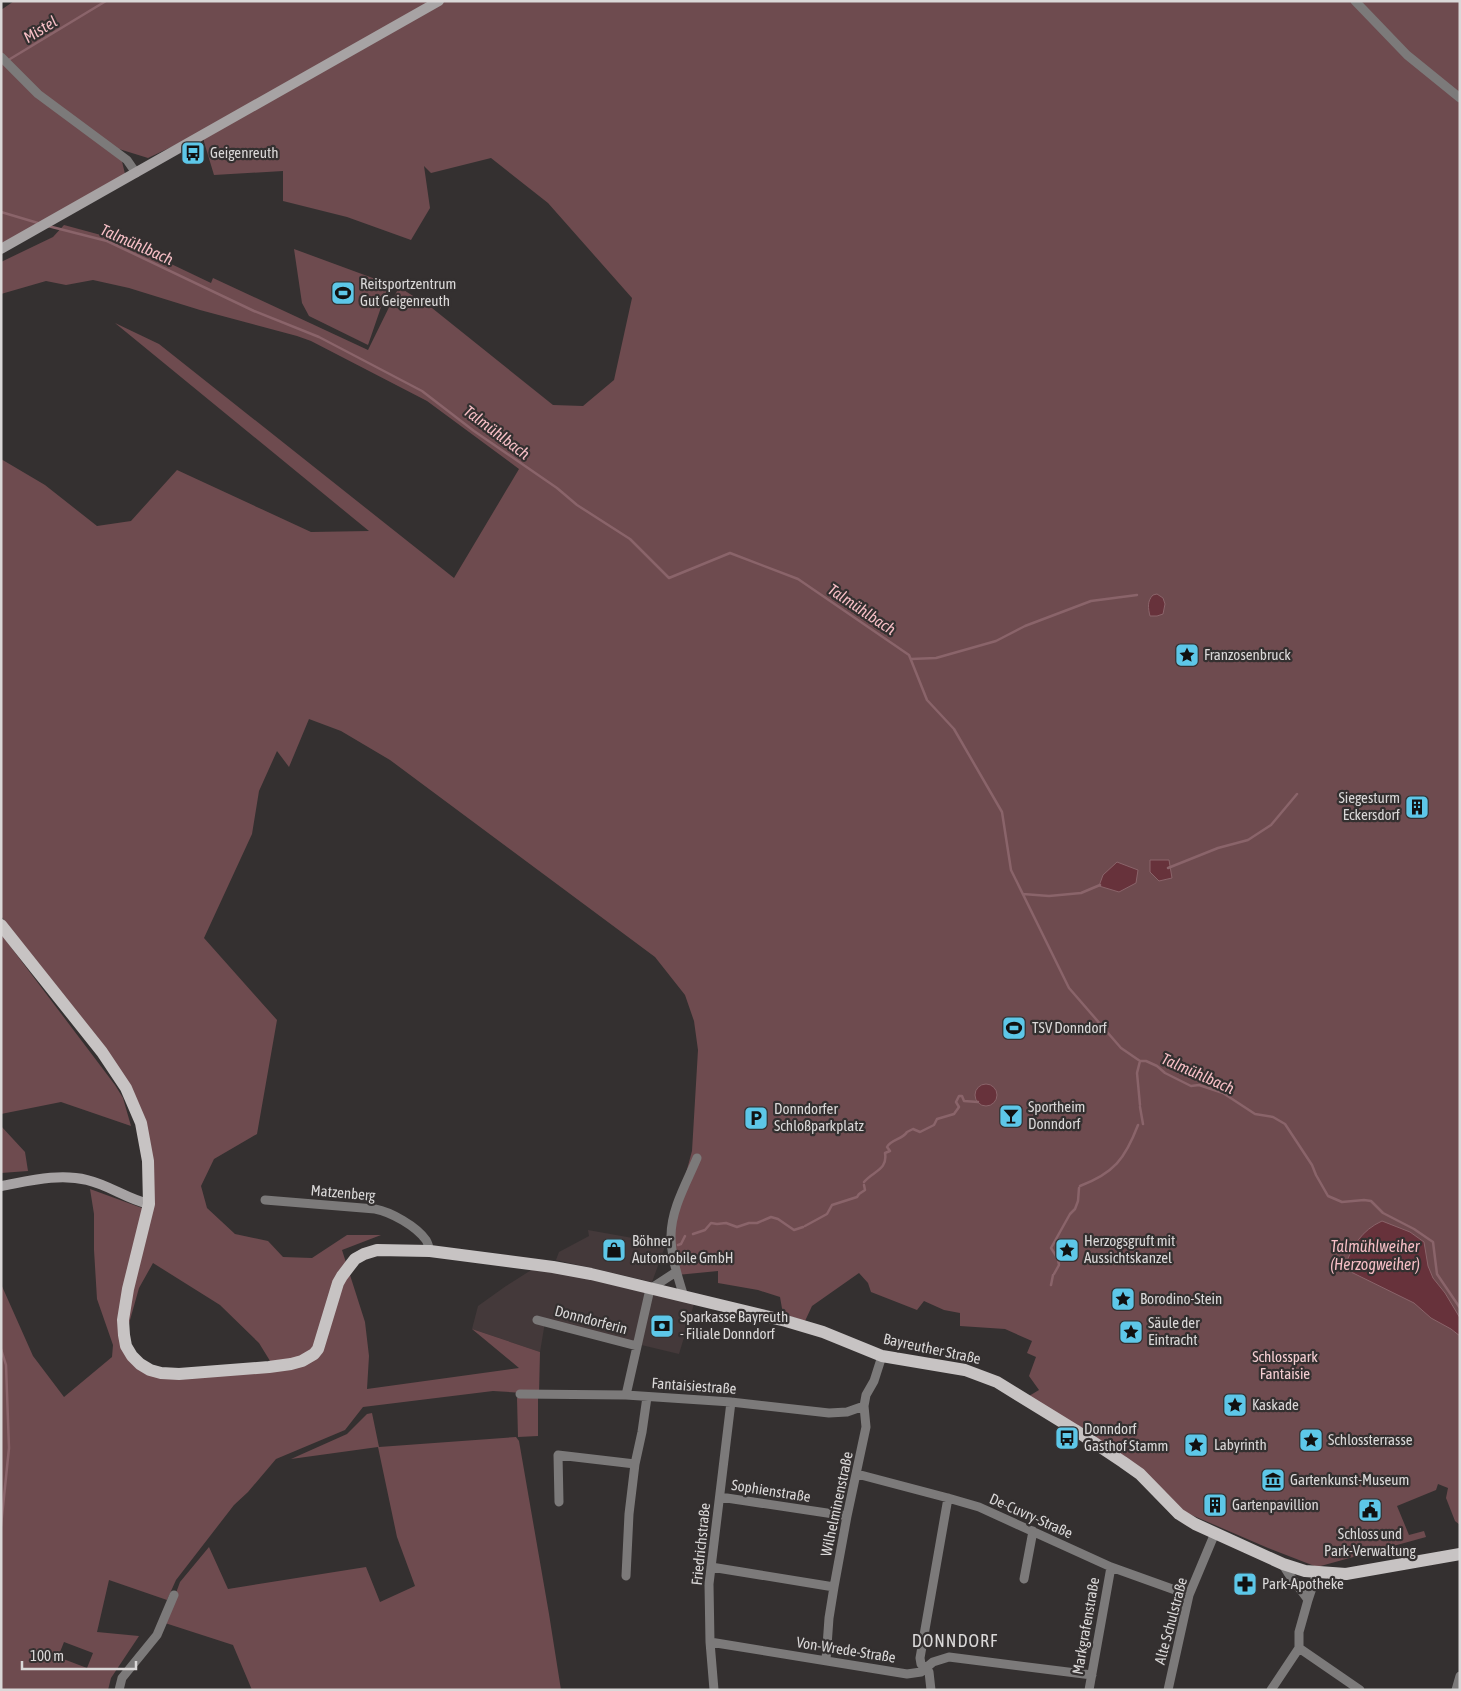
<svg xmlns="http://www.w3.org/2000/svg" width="1461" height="1691" font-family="'Asap Condensed',sans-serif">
<rect width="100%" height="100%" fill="#343030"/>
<!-- built -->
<path fill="#44393a" d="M588,1230l78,14 -14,38 -96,-22 3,-8 30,-16z
M536,1267l158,37 -15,50 -134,-32 -5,30 -68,-23 6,-23 28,-20z"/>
<!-- green -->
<path fill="#6e4b4f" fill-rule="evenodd" d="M14,1h1446v1524l-5,-4 -9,-23 2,-10 -10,-4 -2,6 -39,16 12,29 15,-4 2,6 -109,30 -49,-19 -81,-35 -158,-117 10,-6 -10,-14 7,-19 -9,-4 5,-12 -27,-12 -45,-3v-13l-16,-3 -20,-9 -7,9 -46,-18 -3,-9 -9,-10 -47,33 -7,15 -22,-7 -3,-17 -22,-7 -40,-7v-12l-41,4 -5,-50 20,-74 6,-101 -4,-29 -9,-26 -30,-38 -265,-197 -49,-29 -32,-12 -20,48 -12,-16 -18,40 -7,43 -48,104 73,82 -20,114 -43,25 -13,27 6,22 28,26 33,7 15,16 29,1 35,-23h34l-39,15 23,72 4,34 -2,33 152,-21 -47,-39 68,23 -1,42 -46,-3 -130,16 -18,23 -69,29 -28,33 -14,13 -58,75 -9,20 -58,-20 -12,52 42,4 -28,42 -3,12h-107v-406l32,72 31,41 48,-40 1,-12 -16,-46 -3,-49v-36l-4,-25 52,19 13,-3 -8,-74 -36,-73 -110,-142v-457l44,26 52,41 34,-5 46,-51 134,62 58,-1 -254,-208 44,21 295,234 65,-109 -92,-68 -116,-60 -14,-5 -97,-26 -71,-22 -36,-8 -27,5 -20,-4 -45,13v-32l52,-25 11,-12 59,16 88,42 2,-5 155,72 31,-63 33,21 121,97 30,1 31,-26 18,-82 -84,-95 -57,-45 -60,15 -7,-7 6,42 -19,32 -64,-23 -64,-16v-30l-69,4 -10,-33 -1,-10 -55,26 -29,-9 7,29 -125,67v-235zM153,1263l67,42 39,38 16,26 -126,4 -26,-28 16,-57zM64,1642l29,11 -6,15 -29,-11z
M294,249l95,35 -21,61 -59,-29 -7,-13z
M1,934l114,151 8,13 8,28 -70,-24 -60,12z
M1,1126l24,26 3,19 -27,2z
M538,1397v39l-20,1 -1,-39z
M372,1413l7,34 137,-10 3,4 30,173 12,76h-309l-19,-45 -68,-22 15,-41 29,-35 19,42 138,-22 14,35 35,-16 -18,-49 -19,-90 -87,12 56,-25 20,-20z"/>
<!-- water -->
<path fill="#67323b" stroke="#8a646a" d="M1157,594l6,4 2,6 -2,10 -6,2h-7c-2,-8 -3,-15 3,-21z
M1150,860h19l3,18 -13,3 -9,-9z
M1117,862l21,8 -2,13 -17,9 -20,-6 4,-11z
M975 1095a11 11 0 1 1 22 0a11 11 0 1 1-22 0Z
M1382,1221l28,11 14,10 4,24 5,12 12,15 15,25v18l-9,-7 -20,-11 -17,-15 -65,-32 -4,-4c6,-20 17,-37 37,-46z"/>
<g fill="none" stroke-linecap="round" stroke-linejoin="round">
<!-- stream -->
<path stroke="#8a646a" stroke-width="2.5" d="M10,59l96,-58
M1,212l37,11
M48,226l59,15 147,70 65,26 103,54 52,40 83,57 20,17 53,34 39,39 61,-25 68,26 111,76 18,45 27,29 48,83 9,58 58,118 52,60 19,13h6l11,5 8,7 26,13 8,-1 24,8 32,21 18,3 12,7 27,41 4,10 12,21 14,6 22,-2 7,1 12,12 31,16 19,13 4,32 23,34
M911,659l25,-1 60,-17 29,-15 66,-25 46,-6
M1168,868l50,-20 30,-8 23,-15 26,-31
M1023,894l26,2 32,-3 19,-8
M1140,1061l-3,12 3,32
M1140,1107l3,17
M864,1182c9,-11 24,-12 21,-29l5,-2 -3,-4c4,-8 15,-7 20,-15l6,-3 7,3 14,-7 3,-6 17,-5 5,-7 -3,-5 3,-6h3l2,5 14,1
M1080,1186c34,-13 45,-27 58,-61
M805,1226l22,-12 5,-9 25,-8 2,-3 6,-4 -1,-5
M693,1234l12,-4 6,-7 6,1 9,-1 11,4 12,-4h8l14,-6 7,2 16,11 9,-3
M678,1245l3,-1 4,-8
M1054,1274l5,-9 -1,-6 -7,-11 19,-34 5,-5 3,-8 1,-13
M1051,1285l2,-10
M1,1349l5,16 3,83 -8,78"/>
<!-- street -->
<path stroke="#7c7a7a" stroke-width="9" d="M1355,1l52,54 53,43
M1,57l37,37 89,66 9,13
M265,1200l110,9c16,3 41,17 51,31 2,3 3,8 4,11
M684,1297c-6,-20 -13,-40 -13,-61 0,-27 16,-54 26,-78
M537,1320l100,26
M520,1394l106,1 105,7 98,11 18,-1 17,-6
M626,1395l24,-106 26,-17
M857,1474l91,24 31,9 132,60 78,28
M720,1497l127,19
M559,1502l-1,-47 77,9
M1283,1564c6,13 17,24 25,36
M711,1567l123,20
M626,1576l3,-62 6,-50 7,-32 5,-35
M1024,1579l9,-48
M710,1642l197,32 14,-2 12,-10 16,-5 143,18
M1299,1648l61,42
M826,1660l3,-42 5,-31 13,-71 19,-89 -2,-21 2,-11 8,-14 8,-25
M119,1690l3,-12 35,-43 17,-40
M714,1690l-4,-48 -1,-58 22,-182
M931,1690l-2,-18 -8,-8 -1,-6 28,-160
M1089,1690l22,-123
M1168,1690l21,-95 26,-62
M1271,1690l28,-42v-16l9,-32 9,-27
M1456,1690l4,-14"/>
<!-- secondary -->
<path stroke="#a7a3a4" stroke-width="10" d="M1,249l438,-248
M1,1186c28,-5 58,-13 86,-6 22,5 40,19 62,24"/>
<!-- primary -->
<path stroke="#c7c3c3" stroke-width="12" d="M1,925l101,127 24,36 15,35 7,38 1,43 -21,85 -5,31 1,15 2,11 6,10 8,8 10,6 11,3 18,1 90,-7 22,-3 11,-3 12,-7 4,-5 20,-66 4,-7 13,-17 9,-5 13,-4 53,1 123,16 38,7 195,47 37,11 59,24 83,14 32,12 78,48 48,32 17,12 39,40 16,10 88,40 22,7 41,3 114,-20"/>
</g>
<!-- icons -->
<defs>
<g id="bus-square" transform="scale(1.25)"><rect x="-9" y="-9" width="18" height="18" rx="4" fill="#5dc7e8" stroke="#343030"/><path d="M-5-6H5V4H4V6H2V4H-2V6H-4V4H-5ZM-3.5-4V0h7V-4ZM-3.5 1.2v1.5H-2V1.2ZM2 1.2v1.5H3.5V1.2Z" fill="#111"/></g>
<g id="stadium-square" transform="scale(1.25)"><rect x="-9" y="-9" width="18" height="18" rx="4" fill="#5dc7e8" stroke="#343030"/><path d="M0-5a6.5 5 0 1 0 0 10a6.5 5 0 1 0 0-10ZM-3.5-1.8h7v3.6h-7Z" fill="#111"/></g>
<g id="sight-square" transform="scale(1.25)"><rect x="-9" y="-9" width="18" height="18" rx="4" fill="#5dc7e8" stroke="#343030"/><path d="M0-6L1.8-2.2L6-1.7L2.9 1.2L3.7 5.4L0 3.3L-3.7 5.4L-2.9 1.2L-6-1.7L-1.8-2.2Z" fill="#111"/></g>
<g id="building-square" transform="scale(1.25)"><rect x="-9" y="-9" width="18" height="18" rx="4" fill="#5dc7e8" stroke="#343030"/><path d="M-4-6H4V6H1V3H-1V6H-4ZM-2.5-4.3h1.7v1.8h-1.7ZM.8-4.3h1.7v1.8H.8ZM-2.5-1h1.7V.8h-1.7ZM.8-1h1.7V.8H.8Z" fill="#111"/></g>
<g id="bar-square" transform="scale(1.25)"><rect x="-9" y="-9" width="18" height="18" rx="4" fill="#5dc7e8" stroke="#343030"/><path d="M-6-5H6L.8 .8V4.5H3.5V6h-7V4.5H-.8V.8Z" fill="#111"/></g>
<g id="parking-square" transform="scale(1.25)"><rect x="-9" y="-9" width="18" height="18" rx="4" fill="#5dc7e8" stroke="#343030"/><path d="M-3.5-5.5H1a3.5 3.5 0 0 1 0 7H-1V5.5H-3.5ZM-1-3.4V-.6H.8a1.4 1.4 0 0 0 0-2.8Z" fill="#111"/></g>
<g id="shop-square" transform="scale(1.25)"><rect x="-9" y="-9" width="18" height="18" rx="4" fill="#5dc7e8" stroke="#343030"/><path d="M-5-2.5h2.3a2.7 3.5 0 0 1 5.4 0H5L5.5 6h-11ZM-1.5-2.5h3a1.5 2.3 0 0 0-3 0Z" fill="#111"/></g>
<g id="bank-square" transform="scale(1.25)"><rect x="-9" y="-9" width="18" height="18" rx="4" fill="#5dc7e8" stroke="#343030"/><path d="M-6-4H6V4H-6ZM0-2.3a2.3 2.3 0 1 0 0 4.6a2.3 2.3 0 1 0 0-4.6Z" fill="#111"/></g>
<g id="museum-square" transform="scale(1.25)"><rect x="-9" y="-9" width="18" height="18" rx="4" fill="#5dc7e8" stroke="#343030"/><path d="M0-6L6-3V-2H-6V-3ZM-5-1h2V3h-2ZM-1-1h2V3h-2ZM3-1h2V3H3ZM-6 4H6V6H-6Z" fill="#111"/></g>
<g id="civic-square" transform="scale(1.25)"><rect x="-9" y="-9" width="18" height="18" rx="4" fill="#5dc7e8" stroke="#343030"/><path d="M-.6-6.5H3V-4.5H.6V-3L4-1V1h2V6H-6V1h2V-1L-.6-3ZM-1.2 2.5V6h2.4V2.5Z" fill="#111"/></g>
<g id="pharmacy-square" transform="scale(1.25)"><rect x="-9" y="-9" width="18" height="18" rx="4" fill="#5dc7e8" stroke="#343030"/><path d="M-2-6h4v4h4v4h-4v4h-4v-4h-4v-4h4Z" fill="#111"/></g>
</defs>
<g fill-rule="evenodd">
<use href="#bus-square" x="193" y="153"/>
<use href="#stadium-square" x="343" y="293"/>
<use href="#sight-square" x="1187" y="655"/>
<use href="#building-square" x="1417" y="807"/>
<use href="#stadium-square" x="1014" y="1028"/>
<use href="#bar-square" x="1011" y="1116"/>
<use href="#parking-square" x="756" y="1118"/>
<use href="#shop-square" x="614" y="1250"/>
<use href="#sight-square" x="1067" y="1250"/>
<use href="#sight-square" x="1123" y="1299"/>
<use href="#bank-square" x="662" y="1326"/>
<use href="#sight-square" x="1131" y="1332"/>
<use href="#sight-square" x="1235" y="1405"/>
<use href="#bus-square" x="1067" y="1438"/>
<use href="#sight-square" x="1311" y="1440"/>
<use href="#sight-square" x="1196" y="1445"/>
<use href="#museum-square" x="1273" y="1480"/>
<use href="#building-square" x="1215" y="1505"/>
<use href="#civic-square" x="1370" y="1510"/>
<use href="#pharmacy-square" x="1245" y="1584"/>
</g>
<g text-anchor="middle" stroke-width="4.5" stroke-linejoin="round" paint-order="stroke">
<!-- poi labels -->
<g font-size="15" fill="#dad8d8" stroke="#343030" text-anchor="start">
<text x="210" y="158">Geigenreuth</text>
<text x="360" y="289">Reitsportzentrum<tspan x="360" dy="17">Gut Geigenreuth</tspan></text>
<text x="1204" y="660">Franzosenbruck</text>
<text x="1400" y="803" text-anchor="end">Siegesturm<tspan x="1400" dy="17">Eckersdorf</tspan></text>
<text x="1032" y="1033">TSV Donndorf</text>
<text x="1028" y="1112">Sportheim<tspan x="1028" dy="17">Donndorf</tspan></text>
<text x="774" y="1114">Donndorfer<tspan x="774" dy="17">Schloßparkplatz</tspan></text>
<text x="632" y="1246">Böhner<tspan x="632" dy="17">Automobile GmbH</tspan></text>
<text x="1084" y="1246">Herzogsgruft mit<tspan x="1084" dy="17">Aussichtskanzel</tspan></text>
<text x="1140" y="1304">Borodino-Stein</text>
<text x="680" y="1322">Sparkasse Bayreuth<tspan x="680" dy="17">- Filiale Donndorf</tspan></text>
<text x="1148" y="1328">Säule der<tspan x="1148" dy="17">Eintracht</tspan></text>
<text x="1252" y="1410">Kaskade</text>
<text x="1084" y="1434">Donndorf<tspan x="1084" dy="17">Gasthof Stamm</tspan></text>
<text x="1328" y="1445">Schlossterrasse</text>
<text x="1214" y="1450">Labyrinth</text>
<text x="1290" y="1485">Gartenkunst-Museum</text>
<text x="1232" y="1510">Gartenpavillion</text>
<text x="1370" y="1539" text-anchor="middle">Schloss und<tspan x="1370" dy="17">Park-Verwaltung</tspan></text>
<text x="1262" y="1589">Park-Apotheke</text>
</g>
<!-- street labels -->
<g font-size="15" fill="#dad8d8" stroke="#343030">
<text transform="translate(343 1193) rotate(5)" y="5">Matzenberg</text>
<text transform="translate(591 1320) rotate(15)" y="5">Donndorferin</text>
<text transform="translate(932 1349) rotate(12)" y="5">Bayreuther Straße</text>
<text transform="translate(694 1386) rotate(4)" y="5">Fantaisiestraße</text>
<text transform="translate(771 1491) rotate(9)" y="5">Sophienstraße</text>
<text transform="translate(837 1504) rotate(-78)" y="5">Wilhelminenstraße</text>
<text transform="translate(1031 1516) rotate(24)" y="5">De-Cuvry-Straße</text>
<text transform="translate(701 1544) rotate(-84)" y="5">Friedrichstraße</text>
<text transform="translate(1171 1621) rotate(-75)" y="5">Alte Schulstraße</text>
<text transform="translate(1086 1626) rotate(-80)" y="5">Markgrafenstraße</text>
<text transform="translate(846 1650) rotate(9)" y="5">Von-Wrede-Straße</text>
</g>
<!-- park labels -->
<g font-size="15" fill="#f4ced2" stroke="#343030">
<text x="1285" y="1362">Schlosspark<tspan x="1285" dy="17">Fantaisie</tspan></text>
</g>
<!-- water labels -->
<g font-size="16" font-style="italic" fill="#f7bfc6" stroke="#343030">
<text transform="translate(40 29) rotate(-31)" y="6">Mistel</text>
<text transform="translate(137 244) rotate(24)" y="6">Talmühlbach</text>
<text transform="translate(497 432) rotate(37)" y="6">Talmühlbach</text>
<text transform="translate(862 609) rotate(34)" y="6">Talmühlbach</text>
<text transform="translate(1198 1073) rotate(24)" y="6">Talmühlbach</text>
<text x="1375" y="1252">Talmühlweiher<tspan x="1375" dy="18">(Herzogweiher)</tspan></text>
</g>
<!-- quarter labels -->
<g font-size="18" letter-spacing="1" fill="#dad8d8" stroke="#343030">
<text x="955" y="1647">DONNDORF</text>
</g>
</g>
<!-- border -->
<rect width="1461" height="1691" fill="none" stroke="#dad8d8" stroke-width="5"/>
<!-- scale -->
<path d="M22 1661v8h114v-8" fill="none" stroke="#dad8d8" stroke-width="2.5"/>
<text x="30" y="1661" font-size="15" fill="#dad8d8" stroke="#343030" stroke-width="4" paint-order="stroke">100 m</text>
</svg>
